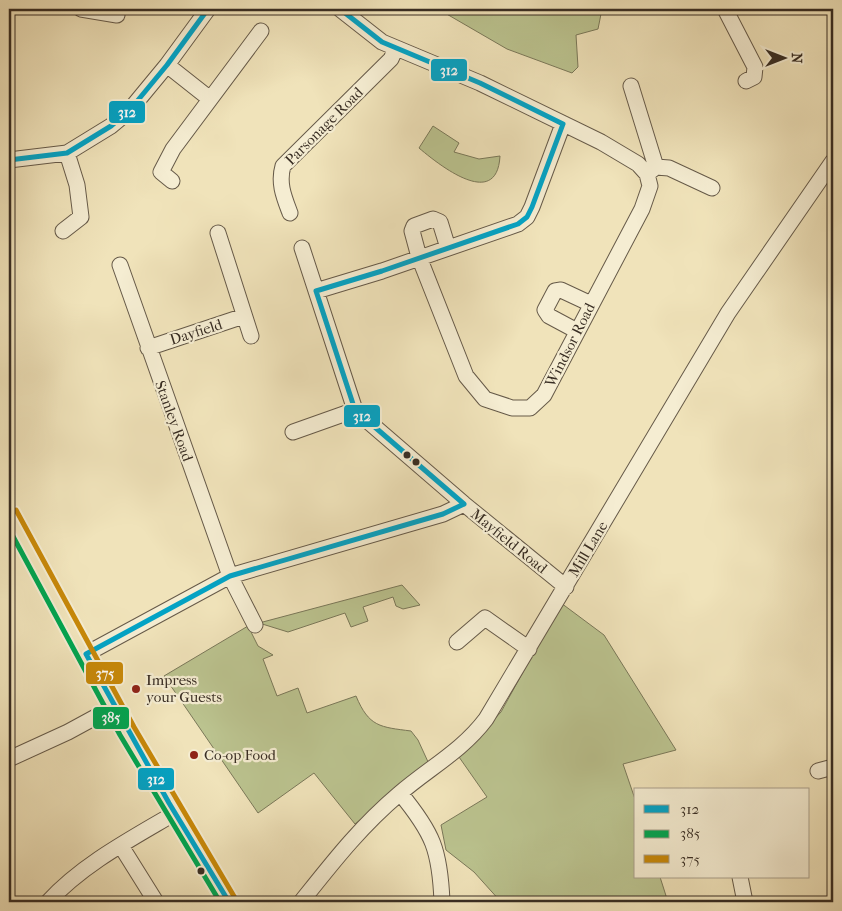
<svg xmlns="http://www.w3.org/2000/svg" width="842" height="911" font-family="'IM FELL French Canon',serif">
<rect width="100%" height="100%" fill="#f0e3ba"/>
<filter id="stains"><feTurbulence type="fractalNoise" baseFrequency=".004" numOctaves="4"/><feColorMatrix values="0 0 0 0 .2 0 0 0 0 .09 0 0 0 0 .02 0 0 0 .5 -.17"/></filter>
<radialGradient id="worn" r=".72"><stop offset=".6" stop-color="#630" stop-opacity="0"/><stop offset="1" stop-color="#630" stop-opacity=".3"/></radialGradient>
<!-- green -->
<path fill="#bbc38f" stroke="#7a7859" d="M438,9h164l-4,20 -22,6 2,32 -6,6 -65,-24z
M433,126l26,17 -5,9 25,7 21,-3c-3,55 -61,9 -81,-8z
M402,585l18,20 -17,4 -7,-3 -3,-9 -30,10 5,14 -17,6 -6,-14 -57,19 -29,-9z
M561,603l43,32 72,115 -53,14 13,38v75h24l8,25h-167l-27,-30 -28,-22 -5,-25 46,-28 -28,-40 42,-45z
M248,626l10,20 15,9 -10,4 14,37 21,-8 9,25 49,-17c13,31 24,31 55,35l7,9 11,24 -74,60 -41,-51 -56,40 -94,-137z"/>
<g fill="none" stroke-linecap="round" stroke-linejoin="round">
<!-- minor casing -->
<g stroke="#665a49" stroke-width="17">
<path id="minor" d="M81,9l36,6
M340,9l42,33 98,41 121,59 37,22 9,10 9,-7 13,1 43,20
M725,9l30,58 -1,10 -8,4
M167,65l43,34
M631,86l25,81
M9,160l58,-7 44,-27 18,-15 38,-46 41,-56
M172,181l-11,-9 12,-23 88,-118
M290,213c-6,-16 -12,-30 -7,-47l108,-107 5,-11
M63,231l18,-14 -4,-32 -10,-32
M218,233l33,103
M302,248l53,162 109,94 102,83
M448,248l-8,-26 -7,-3 -19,7 -2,5 7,26 47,119 19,23 27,9h18l14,-13 98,-186 8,-23 -3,-12
M120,265l110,311 25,49
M316,291l66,-20 136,-47 9,-7 5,-10 31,-83
M577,331l-28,-15 -4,-6 10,-19 6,-1 30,14
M148,348l96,-32
M293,432l62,-22
M457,642l28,-24 44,31
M86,654l144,-78 213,-62 21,-10
M9,759l59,-27 46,-25
M818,771l15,-4
M400,793c33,40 40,57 42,109
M121,846l35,56
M740,877l5,25
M48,902c35,-38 83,-63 127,-89
M301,902c32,-40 59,-75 98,-108 30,-26 63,-43 87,-75l242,-406 105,-152"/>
</g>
<!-- major casing -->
<g stroke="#382d23" stroke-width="21">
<path id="major" d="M9,514l118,217 102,171"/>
</g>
<!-- minor -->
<use href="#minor" stroke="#f5edd2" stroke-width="15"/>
<!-- major -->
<use href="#major" stroke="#f0e3ba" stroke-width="19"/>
<!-- bus-1 casing -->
<g stroke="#f5edd2" stroke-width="9">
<path id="bus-1" d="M340,9l42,33 98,41 83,41
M9,160l58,-7 44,-27 18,-15 38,-46 41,-56
M316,291l66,-20 136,-47 9,-7 5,-10 31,-83
M316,291l39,119 109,94
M86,654l144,-78 213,-62 21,-10
M86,654l83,149 60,99"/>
</g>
<!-- bus-2 casing -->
<g stroke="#f5edd2" stroke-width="9">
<path id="bus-2" d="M9,529l111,206 100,167"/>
</g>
<!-- bus-3 casing -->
<g stroke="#f5edd2" stroke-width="9">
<path id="bus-3" d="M16,510l118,217 101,171"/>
</g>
<!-- bus-1 -->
<use href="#bus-1" stroke="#03a3c5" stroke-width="5"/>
<!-- bus-2 -->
<use href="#bus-2" stroke="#00a651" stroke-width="5"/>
<!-- bus-3 -->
<use href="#bus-3" stroke="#c78809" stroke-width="5"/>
</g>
<!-- markers -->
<g fill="#382d23" stroke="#f5edd2" stroke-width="2">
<circle cx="407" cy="455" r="4.5"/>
<circle cx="416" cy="462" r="4.5"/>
<circle cx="201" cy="871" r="4.5"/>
</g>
<g fill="#8f2418" stroke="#f5edd2" stroke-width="2">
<circle cx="136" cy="689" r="5"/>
<circle cx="194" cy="755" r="5"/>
</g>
<g text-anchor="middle" stroke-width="4.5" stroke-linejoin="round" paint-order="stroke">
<!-- street labels -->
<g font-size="15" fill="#382d23" stroke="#f5edd2">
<text transform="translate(324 126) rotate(-45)" y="5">Parsonage Road</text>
<text transform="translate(196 332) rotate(-18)" y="5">Dayfield</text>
<text transform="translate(570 345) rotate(-63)" y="5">Windsor Road</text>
<text transform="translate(174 421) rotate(70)" y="5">Stanley Road</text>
<text transform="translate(509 541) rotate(39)" y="5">Mayfield Road</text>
<text transform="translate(588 549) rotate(-59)" y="5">Mill Lane</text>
</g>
<!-- poi labels -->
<g font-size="15" fill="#382d23" stroke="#f5edd2" text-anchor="start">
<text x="146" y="685">Impress<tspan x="146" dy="17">your Guests</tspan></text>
<text x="204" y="760">Co-op Food</text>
</g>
</g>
<g stroke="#f5edd2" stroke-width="2">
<rect x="430" y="58" width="38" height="24" rx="5" fill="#03a3c5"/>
<rect x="108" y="100" width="38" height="24" rx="5" fill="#03a3c5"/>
<rect x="343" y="404" width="38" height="24" rx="5" fill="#03a3c5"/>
<rect x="85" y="661" width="39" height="24" rx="5" fill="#c78809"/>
<rect x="92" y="706" width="38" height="24" rx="5" fill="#00a651"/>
<rect x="137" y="767" width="38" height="24" rx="5" fill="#03a3c5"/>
</g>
<g font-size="14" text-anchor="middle" font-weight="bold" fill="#fff">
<text x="449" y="75">312</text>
<text x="127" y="117">312</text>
<text x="362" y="421">312</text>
<text x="105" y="678">375</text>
<text x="111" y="722">385</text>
<text x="156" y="784">312</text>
</g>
<!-- margin -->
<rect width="842" height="911" fill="none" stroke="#f0e3ba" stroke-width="30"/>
<rect x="10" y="10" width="822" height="891" fill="none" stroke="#382d23" stroke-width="2.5"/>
<rect x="15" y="15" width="812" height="881" fill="none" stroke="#382d23"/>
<!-- legend -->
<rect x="634" y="788" width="175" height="90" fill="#f5edd2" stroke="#a9a08c"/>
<rect x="644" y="805" width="25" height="8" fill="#03a3c5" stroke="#a9a08c"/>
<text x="680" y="814" font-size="15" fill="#382d23">312</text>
<rect x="644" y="830" width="25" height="8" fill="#00a651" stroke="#a9a08c"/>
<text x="680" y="838" font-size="15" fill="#382d23">385</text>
<rect x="644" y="855" width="25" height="8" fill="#c78809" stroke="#a9a08c"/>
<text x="680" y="864" font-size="15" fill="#382d23">375</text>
<!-- north arrow -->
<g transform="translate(784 58) rotate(90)" stroke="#f5edd2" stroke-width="4" paint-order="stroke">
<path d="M0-4L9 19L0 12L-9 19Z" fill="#382d23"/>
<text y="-8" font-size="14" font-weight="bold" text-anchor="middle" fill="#382d23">N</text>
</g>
<rect width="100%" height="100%" filter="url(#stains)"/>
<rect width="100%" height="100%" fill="url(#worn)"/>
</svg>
